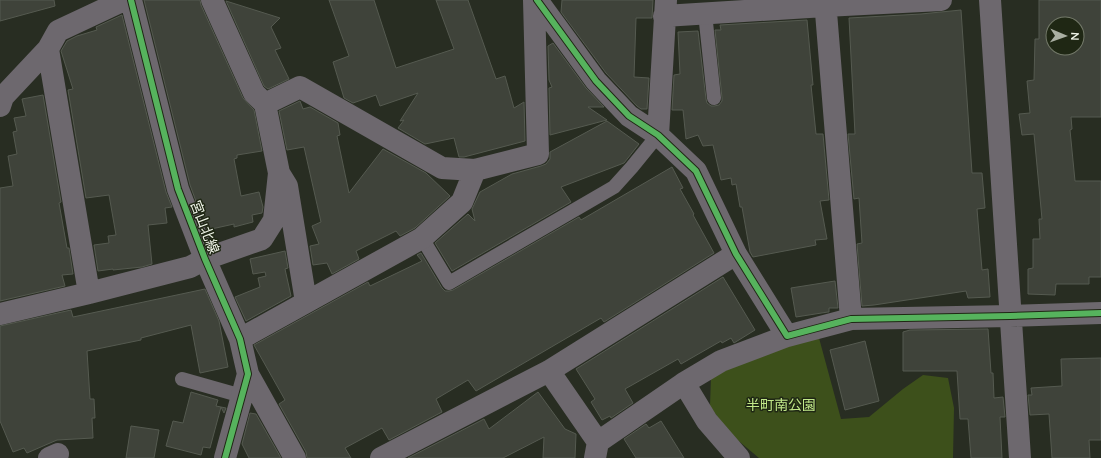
<svg xmlns="http://www.w3.org/2000/svg" width="1101" height="458" font-family="Mulish,'Noto Sans JP',sans-serif">
<rect width="100%" height="100%" fill="#282d22"/>
<!-- green -->
<path fill="#3d501b" d="M819,338l22,81 28,-2 34,-28 20,-14 25,3 6,30 -1,50h-194l-31,-26 -18,-26 1,-29 38,-17 40,-15z"/>
<!-- building -->
<path fill="#3f433a" stroke="#555a50" fill-rule="evenodd" d="M0,0h54l1,6 -55,15z
M144,0h56l1,5 42,93 11,12 8,41 -25,4v3l-3,1 7,37 18,-4 4,15 -1,6 -10,2 1,7 -19,5v-3l-27,6 -6,-26h-4l-7,-19z
M329,0h45l22,68 58,-19 -18,-49h32l28,79 9,-3 9,32 10,-6 1,39 -61,16h-5l-5,-19 -29,6 -27,-16 6,-8 -4,1 18,-28 -38,13 -4,-11 -23,8 -9,-5 -11,-36 16,-6z
M562,0h91l-1,18h-16l-2,59 15,1 -2,31h-6l-4,-3 -31,-33 -45,-61z
M1039,0h62v117h-30l1,12 -2,1 5,51h26v96h-12v7h-33l-1,11 -27,-1v-25l5,-1v-29h7l-1,-20h3l-8,-85 -12,1 -3,-21 11,-1 -3,-32 7,-1 1,-41h4zM1053,24h24v24h-24z
M226,1l54,17 -9,9 10,21 -6,2 14,29 -21,10 -4,-3z
M961,10l11,163h10l3,35 -8,1 5,61 6,-1 2,28 -22,1 -2,-7 -92,14 -12,1 -5,-62 5,-1 -3,-45 -5,1 -6,-65h7l-6,-116 72,-4z
M122,15l44,177 6,15 -7,1 2,15 -19,2 4,39 -10,3 -29,3v-1l-15,2 -4,-26 15,-2 -1,-7 8,-1 -7,-40 -23,3 -18,-108 5,-1 -12,-38 6,-10 10,-5 20,-6 -1,-3z
M807,20l6,65h-2l5,49h7l6,66 -9,1 7,38 -12,1 1,5 -63,12 -3,-5 -8,-45h-2l-4,-23 -4,1 -1,-7 -10,2 -8,-35 -10,1 -5,-11 -12,4 -3,-29h-11l2,-35 6,-1 -2,-42 20,-1 8,68 1,4 4,3h3l5,-1 3,-4v-3l-7,-68h6l-1,-5z
M553,43l33,45 18,19h-16l19,13 -57,15 -1,-47 3,-1 -3,-7 -1,-34z
M43,95l18,107 -2,1 8,45h2l4,26 -11,1 3,11 -65,15v-113l13,-2 -5,-30 9,-2 -4,-22 4,-1 -3,-13 12,-2 -4,-17z
M300,101l3,8 7,-2 28,16 2,12 -3,1 12,57 34,-44 43,24 24,23 -35,32 -15,8 -4,-5 -40,20 3,8 -27,15 -5,-11 -14,2 -3,-19 9,-2 -7,-18 9,-4 -17,-75 -17,3 -8,-39z
M607,121l32,23 -15,19 -63,24 10,15 -119,69 -17,-28 33,-29 7,7 -3,-12 8,-17 32,-18 29,-8 5,-2 4,-5v-7z
M672,167l11,21 -3,1 14,25 -1,1 21,38 -110,69 -3,-4 -125,73 -8,-11 -32,19 6,13 -53,28 -7,-12 -37,20 6,10h-44l-1,-6 -27,-48 6,-4 -31,-55 114,-63 2,4 52,-25 -5,-6 4,-2 21,35 3,3h4l4,-1 126,-73 2,3z
M285,251l3,17 -3,1 6,27 -45,25 -11,-24 25,-10 -2,-9 8,-2 -1,-4 -12,2 -3,-15z
M723,277l32,53 -21,13 -3,-5 -9,5 -1,-2 -40,23 -3,-5 -53,30 8,14 -22,15 -1,-2 -8,4 -11,-18 4,-3 -19,-30z
M835,281l3,27h-9v4h-1l-32,5 -5,-29z
M205,289l14,32 9,46 -28,6 -9,-48 -50,13v2l-54,11 3,48h4l1,19h-3l1,20 -36,2 -30,13 -3,-5 -11,4 -13,-31v-95l71,-16 2,7z
M988,329l3,44h2l1,25 9,-1 2,20h-5l2,41h-31l-3,-39h-8l-3,-48h-54v-39l7,-2z
M865,341l14,60 -34,9 -15,-60z
M1101,358v82h-12l1,18h-38l-3,-44 -19,1 -2,-20h4l-1,-7 31,-2 -1,-27z
M191,392l27,8 -2,6 10,2 -2,5 -3,-6 -11,41 -7,-1 -2,8 -35,-9 7,-25 10,2z
M538,392l27,37 11,5 -1,24h-32l1,-21 -41,21h-95l76,-39 5,10z
M250,413l6,1 25,44h-32l-7,-14z
M661,421l23,37h-48l-12,-19 22,-15 3,4z
M131,426l28,4 -5,28h-28z"/>
<g fill="none" stroke-linecap="round" stroke-linejoin="round">
<!-- service -->
<path stroke="#6d686e" stroke-width="14" d="M705,13l9,85
M422,238l27,45 165,-96 18,-20 26,-32
M182,379l60,17"/>
<!-- minor -->
<path stroke="#6d686e" stroke-width="22" d="M131,0l47,189 27,70 35,80 8,35 -23,84
M212,0l42,93 11,11 14,69 8,13 19,116
M537,0l59,81 33,35 29,19 38,36 40,83 51,82 64,-17 159,-3 91,-3
M825,0l26,319
M990,0l30,458
M664,16l161,-10 116,-6
M48,49l41,244
M265,104l35,-17 142,81 33,2 63,-16 -4,-154
M0,106l3,-9 45,-48 10,-18 66,-31
M658,135l8,-135
M0,314l89,-21 101,-26 15,-8 57,-20 12,-19 5,-47
M240,339l182,-101 40,-36 13,-32
M549,371l49,71
M248,374l47,84
M684,383l23,38 32,37
M49,458l9,-4
M381,458l168,-87 187,-117
M595,458l3,-16 86,-59 37,-22 66,-25"/>
<!-- cycleway casing -->
<g stroke="#1f2714" stroke-width="8">
<path id="cycleway" d="M131,0l47,189 27,70 35,80 8,35 -23,84
M537,0l59,81 33,35 29,19 38,36 40,83 51,82 64,-17 159,-3 91,-3"/>
</g>
<!-- cycleway -->
<use href="#cycleway" stroke="#56b35d" stroke-width="6"/>
</g>
<g text-anchor="middle" stroke-width="3" stroke-linejoin="round" paint-order="stroke">
<!-- street labels -->
<g font-size="14" fill="#f0f5e9" stroke="#1f2714">
<text transform="translate(205 227) rotate(69)" y="5">宮山北線</text>
</g>
<!-- park labels -->
<g font-size="14" fill="#c1e889" stroke="#1f2714">
<text x="781" y="410">半町南公園</text>
</g>
</g>
<!-- north arrow -->
<g transform="translate(1065 36) rotate(92)"><circle r="19" fill="#1f2714" stroke="#737969"/>
<path d="M0-3L7 15L0 10L-7 15Z" fill="#aaafa3"/>
<text y="-6" font-size="11" font-weight="bold" text-anchor="middle" fill="#f0f5e9">N</text>
</g>
</svg>
